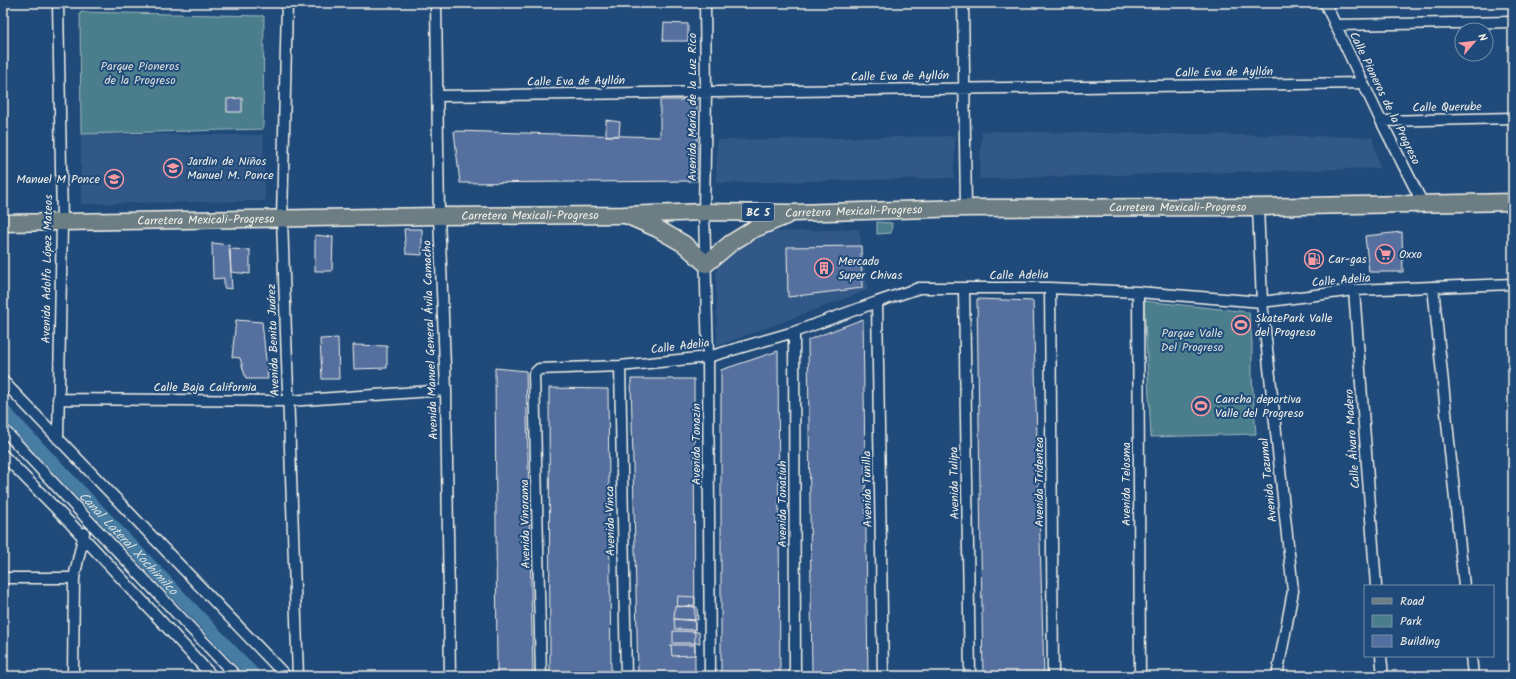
<svg xmlns="http://www.w3.org/2000/svg" width="1516" height="679" font-family="Kalam,sans-serif">
<rect width="100%" height="100%" fill="#1f4a7a"/>
<filter id="ink" filterUnits="userSpaceOnUse"><feTurbulence type="fractalNoise" baseFrequency=".025" numOctaves="2"/><feDisplacementMap in="SourceGraphic" scale="8" xChannelSelector="R" yChannelSelector="G"/><feConvolveMatrix kernelMatrix="1 2 1 2 8 2 1 2 1" color-interpolation-filters="sRGB"/></filter>
<g filter="url(#ink)">
<!-- built -->
<path fill="#335887" d="M982,131l390,6 8,31 -401,11z
M81,134l182,1 2,66 -184,3z
M955,136l-1,42 -238,5 1,-43z
M859,229l9,61 -151,56 -1,-73 4,-13 28,-24 20,-4z"/>
<!-- green -->
<path fill="#4b7e8c" stroke="#a0b8ba" d="M80,12l184,4 -1,113 -182,5z
M877,222l15,1 -1,10 -14,1z
M1144,301l105,11 3,30v35l4,57 -105,3z"/>
<g fill="none" stroke-linecap="round" stroke-linejoin="round">
<!-- canal -->
<path stroke="#467ba3" stroke-width="13" id="s1" d="M3,410l252,266"/>
</g>
<!-- building -->
<path fill="#546f9f" stroke="#f4f1e8" d="M664,23l24,1v17h-25z
M242,98v14h-15v-13z
M660,100h37v81l-237,2 -6,-52 206,6z
M606,120l14,2 -1,14h-13z
M404,229h18v26l-16,-1z
M1402,232l1,40h-34l-4,-36z
M315,235l18,2 -1,34h-17z
M212,243l17,2 3,44 -8,-1v-10l-11,1z
M861,246l1,42 -74,9 -1,-50z
M230,249l20,1v24l-19,-2z
M977,299l56,2 11,375h-61z
M863,319l5,357h-56l-4,-336z
M236,320l26,2 6,57h-22l-6,-21 -8,-1z
M338,338l1,41h-17l-2,-40z
M353,345l34,1v22l-33,1z
M778,351l2,325h-59v-306z
M495,368l31,3 7,305h-36z
M631,379h63l1,297h-57z
M549,388l59,1 3,282 -61,3z
M678,596l17,1v8l-18,2z
M675,606l22,1 1,13 -24,-1z
M674,619l21,2v9l-20,-1z
M673,631l26,1 1,11h-27z
M671,645h24v10l-23,1z
M3,672l37,4h-37z"/>
<g fill="none" stroke-linecap="round" stroke-linejoin="round">
<!-- minor casing -->
<g stroke="#f4f1e8" stroke-width="13">
<path id="minor" d="M58,3l4,219 -4,217
M287,3l-5,216 16,457
M436,3l3,213 7,174 4,286
M705,3l1,89 -2,120 4,145 2,319
M963,3l3,205
M1325,3l56,118 42,83
M1336,25l177,-3
M437,96l926,-13
M1381,121l132,-3
M1258,207l4,95 31,289 -16,85
M1433,287l31,299
M1050,288l3,388
M964,289l6,387
M1354,290l22,296
M1138,292l2,384
M877,302l6,374
M794,332l1,344
M620,366l6,310
M3,381l283,295
M58,399l231,2 157,-11
M3,429l84,90 149,157
M3,455l67,68 142,153
M3,578h71
M1381,656l2,20
M1471,656l2,20
M73,676l1,-98 10,-45
M541,676l-7,-302 5,-5 81,-3 88,-9 86,-25 83,-30 42,-14h131l88,4 124,10 92,-12 159,-6"/>
</g>
<!-- primary casing -->
<g stroke="#f4f1e8" stroke-width="19">
<g id="primary">
<path d="M628,216l30,13 26,15 22,20 25,-21 21,-13 34,-14"/>
<path id="s2" d="M3,223l436,-7 184,-1 81,-3 89,1 173,-5 292,-1 255,-5"/>
</g>
</g>
<!-- minor -->
<use href="#minor" stroke="#1f4a7a" stroke-width="10"/>
<!-- primary -->
<use href="#primary" stroke="#6c7e84" stroke-width="16"/>
</g>
</g>
<!-- icons -->
<defs>
<g id="school-ring" transform="scale(1)"><circle r="9.5" fill="#1f4a7a" stroke="#ff9aa2" stroke-width="1.5"/><path d="M0-5L7-2L0 1L-7-2ZM-4 1L0 2.5L4 1V4Q0 6-4 4Z" fill="#ff9aa2"/></g>
<g id="supermarket-ring" transform="scale(1)"><circle r="9.5" fill="#1f4a7a" stroke="#ff9aa2" stroke-width="1.5"/><path d="M-6-5.5h2.5l.6 2H6L4.5 2H-2.5L-4.4-4H-6ZM-1.5 3.2a1.3 1.3 0 1 0 .1 0ZM3 3.2a1.3 1.3 0 1 0 .1 0Z" fill="#ff9aa2"/></g>
<g id="fuel-ring" transform="scale(1)"><circle r="9.5" fill="#1f4a7a" stroke="#ff9aa2" stroke-width="1.5"/><path d="M-5.5-6h7V0h2V4h1.3V-2.5L3-4.5l.8-.8L6-3V5H2.5V1h-1V6h-7ZM-4.2-4.7v3.2H.2V-4.7Z" fill="#ff9aa2"/></g>
<g id="building-ring" transform="scale(1)"><circle r="9.5" fill="#1f4a7a" stroke="#ff9aa2" stroke-width="1.5"/><path d="M-4-6H4V6H1V3H-1V6H-4ZM-2.5-4.3h1.7v1.8h-1.7ZM.8-4.3h1.7v1.8H.8ZM-2.5-1h1.7V.8h-1.7ZM.8-1h1.7V.8H.8Z" fill="#ff9aa2"/></g>
<g id="stadium-ring" transform="scale(1)"><circle r="9.5" fill="#1f4a7a" stroke="#ff9aa2" stroke-width="1.5"/><path d="M0-5a6.5 5 0 1 0 0 10a6.5 5 0 1 0 0-10ZM-3.5-1.8h7v3.6h-7Z" fill="#ff9aa2"/></g>
</defs>
<g fill-rule="evenodd">
<use href="#school-ring" x="173" y="168"/>
<use href="#school-ring" x="114" y="179"/>
<use href="#supermarket-ring" x="1385" y="254"/>
<use href="#fuel-ring" x="1314" y="259"/>
<use href="#building-ring" x="824" y="268"/>
<use href="#stadium-ring" x="1241" y="325"/>
<use href="#stadium-ring" x="1201" y="406"/>
</g>
<g text-anchor="middle" stroke-width="4" stroke-linejoin="round" paint-order="stroke">
<!-- shield labels -->
<rect fill="#1f4a7a" stroke="#b4bfc7" stroke-width="1" x="742" y="203" width="32" height="18" rx="3"/>
<g font-size="11" font-weight="bold" fill="#f4f1e8">
<text x="758" y="216">BC 5</text>
</g>
<!-- park labels -->
<g font-size="12" fill="#dbe0da" stroke="#1f4a7a">
<text x="140" y="70">Parque Pioneros<tspan x="140" dy="14">de la Progreso</tspan></text>
<text x="1192" y="337">Parque Valle<tspan x="1192" dy="14">Del Progreso</tspan></text>
</g>
<!-- street labels -->
<g font-size="12" fill="#f4f1e8" stroke="#1f4a7a">
<text transform="translate(1224 72) rotate(-1)" y="4">Calle Eva de Ayllón</text>
<text transform="translate(900 76) rotate(-1)" y="4">Calle Eva de Ayllón</text>
<text transform="translate(576 81) rotate(-1)" y="4">Calle Eva de Ayllón</text>
<text transform="translate(1385 98) rotate(64)" y="4">Calle Pioneros de la Progreso</text>
<text transform="translate(692 107) rotate(-90)" y="4">Avenida María de la Luz Rico</text>
<text transform="translate(1447 107) rotate(-1)" y="4">Calle Querube</text>
<text dy="4" stroke="none"><textPath href="#s2" startOffset="1175">Carretera Mexicali-Progreso</textPath></text>
<text dy="4" stroke="none"><textPath href="#s2" startOffset="851">Carretera Mexicali-Progreso</textPath></text>
<text dy="4" stroke="none"><textPath href="#s2" startOffset="527">Carretera Mexicali-Progreso</textPath></text>
<text dy="4" stroke="none"><textPath href="#s2" startOffset="203">Carretera Mexicali-Progreso</textPath></text>
<text transform="translate(47 269) rotate(-89)" y="4">Avenida Adolfo López Mateos</text>
<text transform="translate(1019 275) rotate(-1)" y="4">Calle Adelia</text>
<text transform="translate(1341 280) rotate(-5)" y="4">Calle Adelia</text>
<text transform="translate(273 340) rotate(-92)" y="4">Avenida Benito Juárez</text>
<text transform="translate(430 340) rotate(-92)" y="4">Avenida Manuel General Ávila Camacho</text>
<text transform="translate(680 346) rotate(-7)" y="4">Calle Adelia</text>
<text x="205" y="391">Calle Baja California</text>
<text transform="translate(1352 439) rotate(-94)" y="4">Calle Álvaro Madero</text>
<text transform="translate(696 444) rotate(-90)" y="4">Avenida Tonazin</text>
<text transform="translate(1268 480) rotate(-96)" y="4">Avenida Tazumal</text>
<text transform="translate(1039 482) rotate(-90)" y="4">Avenida Tridentea</text>
<text transform="translate(954 483) rotate(-91)" y="4">Avenida Tulipa</text>
<text transform="translate(1126 484) rotate(-90)" y="4">Avenida Telosma</text>
<text transform="translate(867 489) rotate(-91)" y="4">Avenida Tunilla</text>
<text transform="translate(782 504) rotate(-90)" y="4">Avenida Tonatiuh</text>
<text transform="translate(610 521) rotate(-91)" y="4">Avenida Vinca</text>
<text transform="translate(525 524) rotate(-91)" y="4">Avenida Vinorama</text>
</g>
<!-- poi labels -->
<g font-size="12" fill="#f4f1e8" stroke="#1f4a7a" text-anchor="start">
<text x="187" y="165">Jardin de Niños<tspan x="187" dy="14">Manuel M. Ponce</tspan></text>
<text x="100" y="183" text-anchor="end">Manuel M Ponce</text>
<text x="1399" y="258">Oxxo</text>
<text x="1328" y="263">Car-gas</text>
<text x="838" y="265">Mercado<tspan x="838" dy="14">Super Chivas</tspan></text>
<text x="1255" y="322">SkatePark Valle<tspan x="1255" dy="14">del Progreso</tspan></text>
<text x="1215" y="403">Cancha deportiva<tspan x="1215" dy="14">Valle del Progreso</tspan></text>
</g>
<!-- water labels -->
<g font-size="13" font-style="italic" fill="#dadfde" stroke="#1f4a7a">
<text dy="5" stroke="none"><textPath href="#s1" startOffset="183">Canal Lateral Xochimilco</textPath></text>
</g>
</g>
<!-- margin -->
<rect width="1516" height="679" fill="none" stroke="#1f4a7a" stroke-width="16"/>
<rect x="8" y="8" width="1500" height="663" fill="none" stroke="#f4f1e8" stroke-width="1.5" filter="url(#ink)"/>
<!-- legend -->
<rect x="1364" y="585" width="130" height="72" fill="#1f4a7a" stroke="#748da6"/>
<rect x="1372" y="598" width="20" height="6" fill="#6c7e84" stroke="#748da6"/>
<text x="1400" y="605" font-size="12" fill="#f4f1e8">Road</text>
<rect x="1372" y="615" width="20" height="12" fill="#4b7e8c" stroke="#748da6"/>
<text x="1400" y="625" font-size="12" fill="#f4f1e8">Park</text>
<rect x="1372" y="635" width="20" height="12" fill="#546f9f" stroke="#748da6"/>
<text x="1400" y="645" font-size="12" fill="#f4f1e8">Building</text>
<!-- north arrow -->
<g transform="translate(1474 42) rotate(62)"><circle r="19" fill="#1f4a7a" stroke="#748da6"/>
<path d="M0-3L7 15L0 10L-7 15Z" fill="#ff9aa2"/>
<text y="-6" font-size="11" font-weight="bold" text-anchor="middle" fill="#f4f1e8">N</text>
</g>
</svg>
